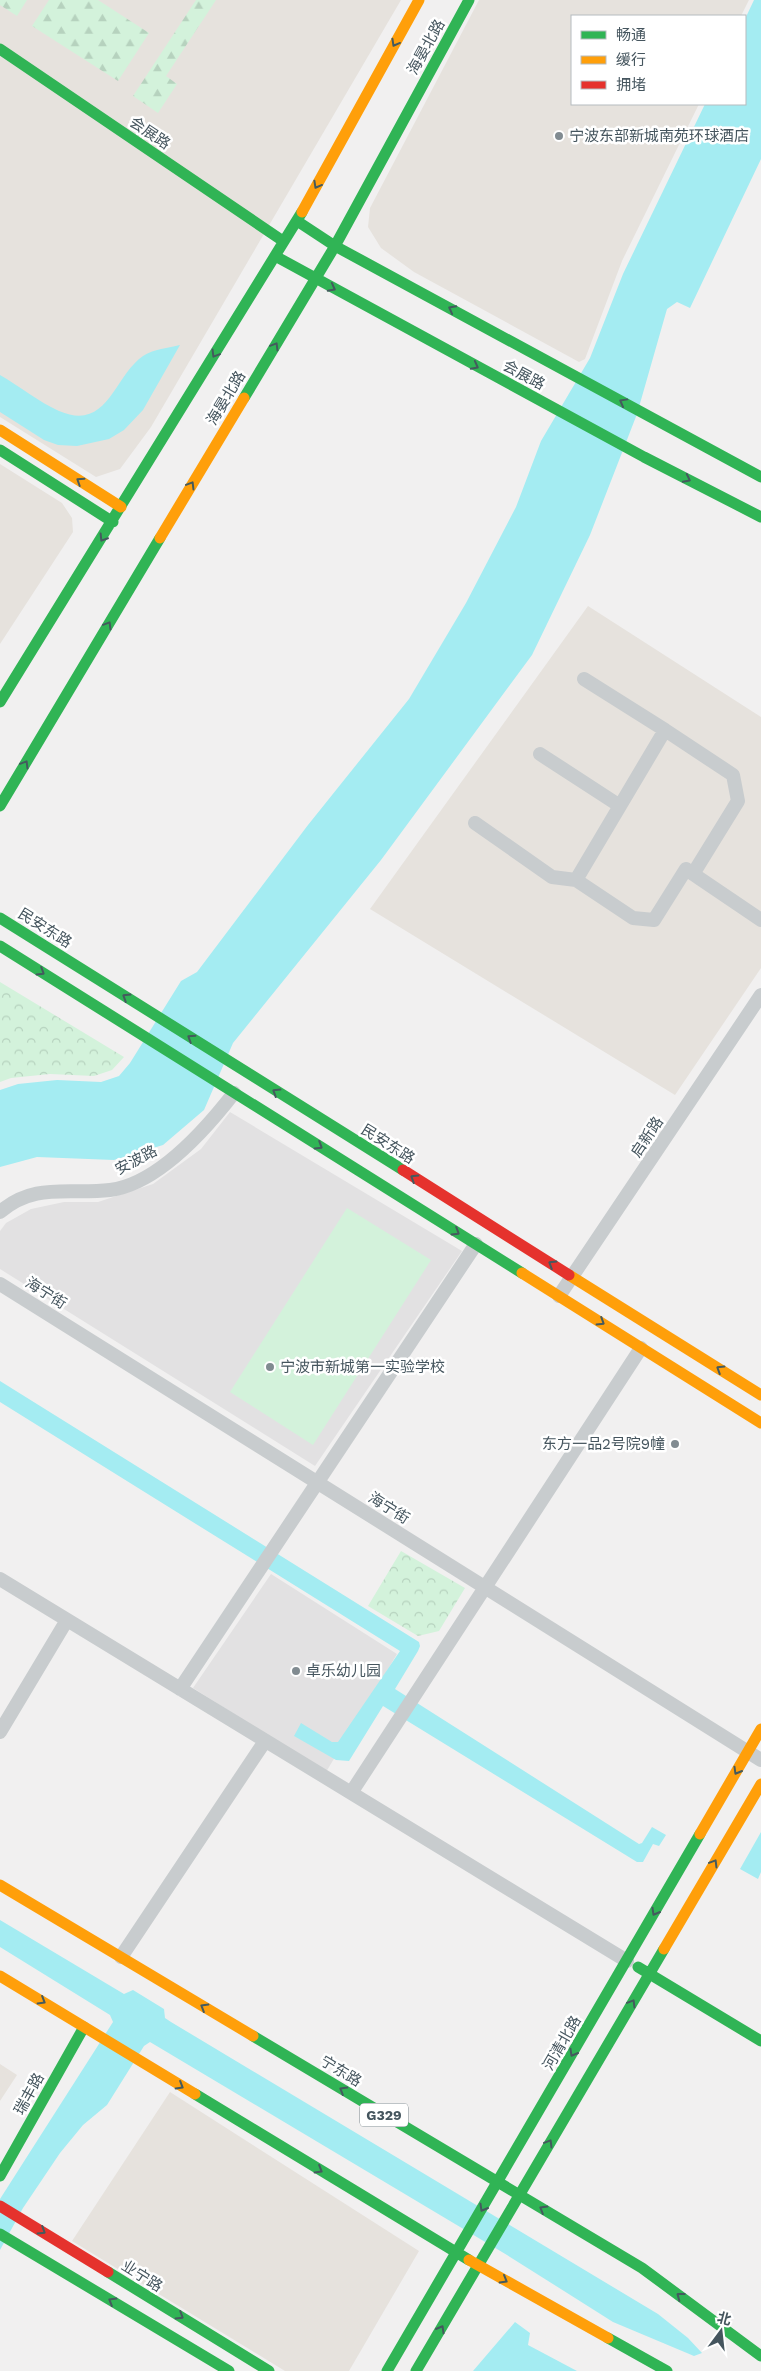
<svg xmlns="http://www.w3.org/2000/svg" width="761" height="2371" font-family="'Work Sans','Noto Sans SC',sans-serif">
<defs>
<pattern id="forest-firs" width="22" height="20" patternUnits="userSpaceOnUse" patternTransform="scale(1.25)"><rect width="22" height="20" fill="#d3f2db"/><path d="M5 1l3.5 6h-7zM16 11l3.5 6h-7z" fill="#b6d2be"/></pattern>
<pattern id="park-crowns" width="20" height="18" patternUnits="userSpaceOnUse" patternTransform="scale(1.25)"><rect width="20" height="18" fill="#d3f2db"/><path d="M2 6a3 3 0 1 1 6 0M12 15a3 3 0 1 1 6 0" fill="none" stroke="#b6d2be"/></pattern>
</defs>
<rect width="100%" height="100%" fill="#f1f0f0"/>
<!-- commercial -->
<path fill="#e6e2dd" d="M0,0h401l-250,427 -31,42 -24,8 -96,-60z
M479,0h270l-8,16h-169v88h127l-77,157 -37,98 -6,3 -165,-90 -33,-24 -13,-21 2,-19z
M0,464l62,39 10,15 1,14 -73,112z
M588,606l173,111v251l-86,127 -305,-186z
M0,2064l17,11 -17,26z
M170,2092l249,159 -70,120h-64l-213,-130z"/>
<!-- education -->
<path fill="#e2e1e2" d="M230,1112l232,139 -147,215 -315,-197v-38l6,-8 25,-14 33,-7h34l55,-18 48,-35z
M271,1574l126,80 -71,118 -133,-84z"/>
<!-- forest -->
<path fill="url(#forest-firs)" d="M0,0h27l-10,16 -17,-11z
M49,0h49l51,33 -31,48 -86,-55z
M196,0h20l-50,76 11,8 -19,29 -25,-17z"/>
<!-- park -->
<path fill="url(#park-crowns)" d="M0,982l124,75 -12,13 -18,6 -44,-2 -39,4 -11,4z
M401,1551l64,37 -26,43 -21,5 -50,-30z"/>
<!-- pitch -->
<path fill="#d3f2db" d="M347,1208l84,52 -118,185 -83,-53z"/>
<!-- water -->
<path fill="#a4ecf2" d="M754,0h7v159l-71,149 -13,-6 -10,7 -30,105 -47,121 -58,120 -151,205 -148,183 -29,67 -41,35 -49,15 -77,-3 -37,10v-77l18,-6 39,-4 44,2 18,-6 11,-13 51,-82 16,-9 111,-147 101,-126 57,-96 50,-96 25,-66 49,-83 33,-84 82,-170h40v-85z
M180,345l-37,65 -19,20 -15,9 -32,7 -19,-1 -14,-5 -44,-28v-37c19,11 39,27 59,36 49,21 54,-34 84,-55 10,-7 26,-8 37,-11z
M0,1381l419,261 1,4 -2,5 -23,38 244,155 3,-1 10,-16 14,8 -7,11 -6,-2 -10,18h-6l-254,-156 -34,55 -13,-1 -42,-24 7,-13 31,19h6l62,-91 -400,-249z
M761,1832v40l-3,7 -18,-10z
M0,1920l124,74 9,-4 31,19 1,9 6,4 487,292 30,24 14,15 -8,3 -81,-34 -106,-67 -357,-213 -6,4 -37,59 -24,20 -23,28 -37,55 -23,42v-51l113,-177 -3,-7 -110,-68z
M515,2322l15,11 -2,12 49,26h-104z"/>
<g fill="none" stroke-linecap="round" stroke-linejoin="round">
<!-- street -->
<path stroke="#c8ccce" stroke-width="14" d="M584,679l81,51
M540,754l80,52
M475,823l77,54 24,3
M693,874l45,-73 -5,-26 -68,-45 -89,150 57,38 21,2 32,-51 13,9 62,42
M0,1212c35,-30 68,-17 110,-22 48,-6 96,-61 124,-97
M0,1284l761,476
M559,1296l202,-301
M0,1579l627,382
M180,1689l296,-445
M0,1732l67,-112
M351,1793l290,-445
M121,1957l144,-216"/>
<!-- fast -->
<path stroke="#30b455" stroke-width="11" d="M0,49l283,192
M297,221l38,25 426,231
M275,256l369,201 117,60
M244,398l91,-152 134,-246
M0,450l113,72
M0,702l302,-490
M0,806l160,-268
M0,918l403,252
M0,946l522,327
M638,1967l123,74
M253,2036l389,232 119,88
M195,2094l274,166
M0,2176l84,-149
M0,2234l229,137
M108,2272l161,99
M608,2338l59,33
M387,2371l313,-537
M416,2371l248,-422"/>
<!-- slow -->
<path stroke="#ff9f0a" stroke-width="11" d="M302,212l117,-212
M0,430l121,77
M160,538l84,-140
M522,1273l239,150
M569,1275l192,120
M700,1834l61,-105
M0,1885l253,151
M664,1949l97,-165
M0,1976l195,118
M469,2260l139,78"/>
<!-- jam -->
<path stroke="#e5322d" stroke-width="11" d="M403,1170l166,105
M0,2206l108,66"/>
</g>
<!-- one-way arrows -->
<defs><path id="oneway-chevron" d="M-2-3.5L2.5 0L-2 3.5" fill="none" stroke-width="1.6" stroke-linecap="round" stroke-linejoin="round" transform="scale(1.25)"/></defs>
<g stroke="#445a5e">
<use href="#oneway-chevron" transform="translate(395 43) rotate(119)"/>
<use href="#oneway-chevron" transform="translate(317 185) rotate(119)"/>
<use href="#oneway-chevron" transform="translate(332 288) rotate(28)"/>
<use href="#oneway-chevron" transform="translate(452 309) rotate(-152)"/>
<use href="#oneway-chevron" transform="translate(275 346) rotate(-59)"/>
<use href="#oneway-chevron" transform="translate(215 354) rotate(121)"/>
<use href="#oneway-chevron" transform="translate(475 366) rotate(28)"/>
<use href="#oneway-chevron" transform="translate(623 402) rotate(-151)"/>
<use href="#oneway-chevron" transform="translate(687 479) rotate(27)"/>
<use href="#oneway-chevron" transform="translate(80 481) rotate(-147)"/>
<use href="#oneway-chevron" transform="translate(191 485) rotate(-59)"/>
<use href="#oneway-chevron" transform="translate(103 538) rotate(122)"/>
<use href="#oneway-chevron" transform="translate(108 625) rotate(-59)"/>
<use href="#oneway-chevron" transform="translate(25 764) rotate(-59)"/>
<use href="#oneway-chevron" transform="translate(41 972) rotate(32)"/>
<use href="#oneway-chevron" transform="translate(126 997) rotate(-148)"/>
<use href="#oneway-chevron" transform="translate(191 1038) rotate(-147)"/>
<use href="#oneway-chevron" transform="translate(276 1092) rotate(-148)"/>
<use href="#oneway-chevron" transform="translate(319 1146) rotate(32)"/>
<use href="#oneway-chevron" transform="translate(414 1178) rotate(-148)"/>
<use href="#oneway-chevron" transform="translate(456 1232) rotate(32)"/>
<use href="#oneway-chevron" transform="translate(552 1264) rotate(-148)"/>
<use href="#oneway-chevron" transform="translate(601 1322) rotate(32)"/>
<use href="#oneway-chevron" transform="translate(720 1369) rotate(-148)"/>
<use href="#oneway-chevron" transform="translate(737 1771) rotate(120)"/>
<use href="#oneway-chevron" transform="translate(714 1863) rotate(-59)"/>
<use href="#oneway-chevron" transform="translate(655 1912) rotate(120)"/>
<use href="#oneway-chevron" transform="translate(42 2001) rotate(31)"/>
<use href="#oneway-chevron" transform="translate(632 2003) rotate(-59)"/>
<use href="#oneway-chevron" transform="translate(204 2007) rotate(-149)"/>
<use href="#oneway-chevron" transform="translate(573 2053) rotate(120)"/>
<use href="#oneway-chevron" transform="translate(180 2086) rotate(31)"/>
<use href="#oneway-chevron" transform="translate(343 2090) rotate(-149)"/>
<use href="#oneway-chevron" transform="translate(549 2143) rotate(-59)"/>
<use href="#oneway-chevron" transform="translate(319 2170) rotate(31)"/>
<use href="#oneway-chevron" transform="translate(483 2208) rotate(120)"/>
<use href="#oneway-chevron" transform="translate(543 2209) rotate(-149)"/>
<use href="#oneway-chevron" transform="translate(42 2231) rotate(32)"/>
<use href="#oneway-chevron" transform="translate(504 2280) rotate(30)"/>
<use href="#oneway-chevron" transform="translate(680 2296) rotate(-143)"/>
<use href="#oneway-chevron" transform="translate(112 2301) rotate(-149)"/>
<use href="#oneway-chevron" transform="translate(180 2316) rotate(32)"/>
<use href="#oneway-chevron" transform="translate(441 2329) rotate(-60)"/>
</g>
<!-- markers -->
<g fill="#818b91" stroke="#fff" stroke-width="2">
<circle cx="559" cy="136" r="5"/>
<circle cx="270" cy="1367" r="5"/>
<circle cx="675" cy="1444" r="5"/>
<circle cx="296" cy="1671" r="5"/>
</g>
<g text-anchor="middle" stroke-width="5" stroke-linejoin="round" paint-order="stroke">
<!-- shield labels -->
<rect fill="#fff" stroke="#7d888e" stroke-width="1" x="360" y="2103.5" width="48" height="23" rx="4"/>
<g font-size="14" font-weight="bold" fill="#45555e">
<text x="384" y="2120">G329</text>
</g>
<!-- street labels -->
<g font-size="15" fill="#45555e" stroke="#fff">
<text transform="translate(426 47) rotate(-61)" y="5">海晏北路</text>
<text transform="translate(150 133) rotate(34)" y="5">会展路</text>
<text transform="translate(524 375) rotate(28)" y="5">会展路</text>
<text transform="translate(226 398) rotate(-59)" y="5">海晏北路</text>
<text transform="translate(45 928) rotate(32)" y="5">民安东路</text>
<text transform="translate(647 1137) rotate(-56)" y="5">启新路</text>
<text transform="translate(388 1144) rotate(32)" y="5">民安东路</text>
<text transform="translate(136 1160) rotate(-28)" y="5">安波路</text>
<text transform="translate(46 1293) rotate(32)" y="5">海宁街</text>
<text transform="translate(389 1508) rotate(32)" y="5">海宁街</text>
<text transform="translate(562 2043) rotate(-60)" y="5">河清北路</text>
<text transform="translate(341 2071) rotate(31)" y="5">宁东路</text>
<text transform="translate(29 2094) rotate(-61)" y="5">瑞丰路</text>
<text transform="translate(142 2276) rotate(32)" y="5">业宁路</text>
</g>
<!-- poi labels -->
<g font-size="15" fill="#45555e" stroke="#fff" text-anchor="start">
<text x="569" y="141">宁波东部新城南苑环球酒店</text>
<text x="280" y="1372">宁波市新城第一实验学校</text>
<text x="665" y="1449" text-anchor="end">东方一品2号院9幢</text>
<text x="306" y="1676">卓乐幼儿园</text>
</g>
</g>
<!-- legend -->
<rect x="571" y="15" width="175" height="90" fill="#ffffff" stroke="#b5bbbf"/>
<rect x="581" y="31" width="25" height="8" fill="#30b455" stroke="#b5bbbf"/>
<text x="616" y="40" font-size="15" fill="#45555e">畅通</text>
<rect x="581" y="56" width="25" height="8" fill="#ff9f0a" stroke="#b5bbbf"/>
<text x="616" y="65" font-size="15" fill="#45555e">缓行</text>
<rect x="581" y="81" width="25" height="8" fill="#e5322d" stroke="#b5bbbf"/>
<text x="616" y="90" font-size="15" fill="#45555e">拥堵</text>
<!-- north arrow -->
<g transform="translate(721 2331) rotate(15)" stroke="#ffffff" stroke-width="4" paint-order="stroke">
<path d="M0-4L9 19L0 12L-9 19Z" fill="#45555e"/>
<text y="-8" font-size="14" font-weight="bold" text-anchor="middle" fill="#45555e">北</text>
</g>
</svg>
